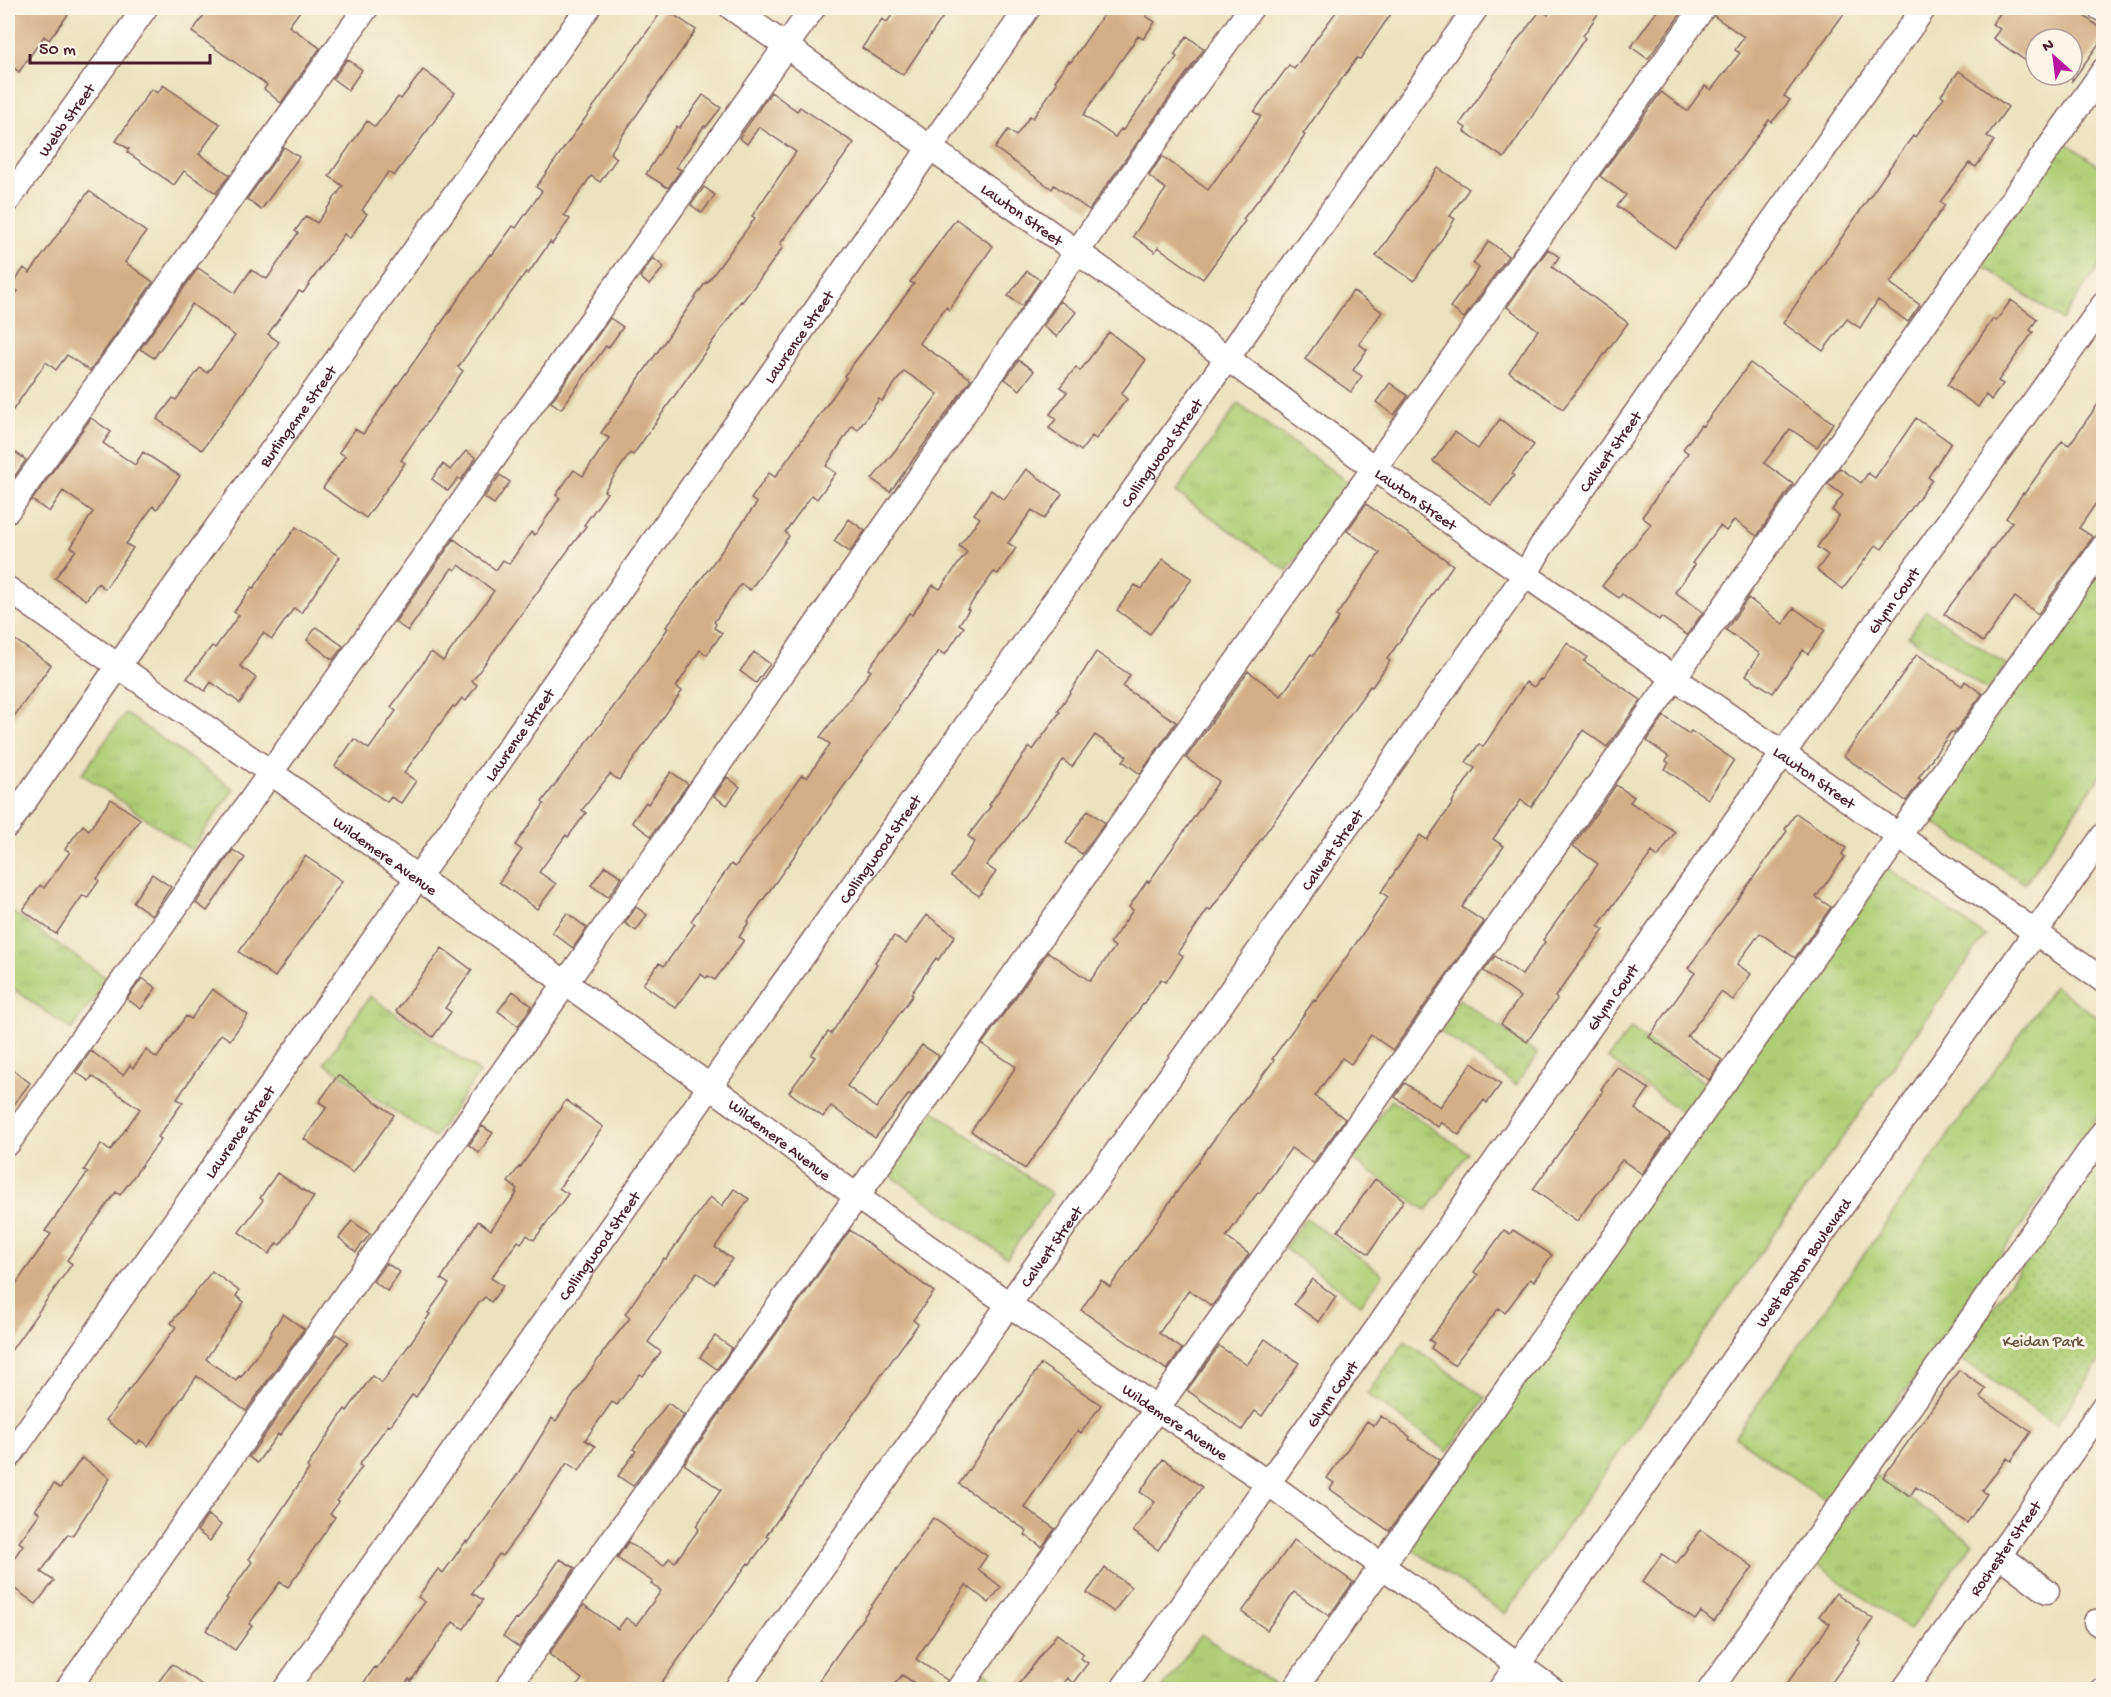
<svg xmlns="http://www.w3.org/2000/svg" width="2111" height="1697" font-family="'Gochi Hand',sans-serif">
<defs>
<pattern id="grass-tufts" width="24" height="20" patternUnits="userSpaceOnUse" patternTransform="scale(1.5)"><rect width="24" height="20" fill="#afcd74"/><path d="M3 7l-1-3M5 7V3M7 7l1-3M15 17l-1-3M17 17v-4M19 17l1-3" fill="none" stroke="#98b065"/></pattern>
<pattern id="park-dots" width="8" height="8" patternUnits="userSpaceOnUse" patternTransform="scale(1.5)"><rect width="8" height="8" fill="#afcd74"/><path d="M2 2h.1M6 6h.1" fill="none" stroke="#98b065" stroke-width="1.8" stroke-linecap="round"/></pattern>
</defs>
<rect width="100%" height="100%" fill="#fcf5e5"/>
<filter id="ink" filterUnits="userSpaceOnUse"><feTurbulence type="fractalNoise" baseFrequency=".0167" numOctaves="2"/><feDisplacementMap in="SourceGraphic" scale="12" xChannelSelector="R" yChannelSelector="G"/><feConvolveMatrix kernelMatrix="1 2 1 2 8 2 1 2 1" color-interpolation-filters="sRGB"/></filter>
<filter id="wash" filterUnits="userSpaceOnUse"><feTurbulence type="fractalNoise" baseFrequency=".008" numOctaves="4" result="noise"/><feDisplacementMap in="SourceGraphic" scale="24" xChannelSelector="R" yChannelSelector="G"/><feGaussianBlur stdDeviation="1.35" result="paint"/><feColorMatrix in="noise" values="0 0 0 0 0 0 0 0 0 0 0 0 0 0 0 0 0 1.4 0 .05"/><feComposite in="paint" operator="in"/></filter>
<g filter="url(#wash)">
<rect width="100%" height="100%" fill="#ebe2bf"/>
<!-- grass -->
<path fill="url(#grass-tufts)" stroke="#7c7650" stroke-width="1.5" d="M2064,141l39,28v91l-41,60 -83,-57z
M1238,404l114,81 -65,86 -111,-79z
M2103,567v205l-78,112 -102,-69z
M1926,610l80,55 -18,26 -80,-55z
M125,713l109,76 -43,61 -109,-76z
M1885,866l100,70 -480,678 -100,-70z
M8,909l100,70 -36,51 -64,-45z
M2054,986l49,35v89l-276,392 -92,-66z
M370,996l110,76 -46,66 -110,-75z
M1459,999l79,55 -22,31 -78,-55z
M1631,1028l78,58 -23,30 -78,-58z
M1391,1099l77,54 -41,58 -77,-53z
M934,1111l118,83 -45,64 -118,-84z
M1306,1218l77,57 -22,29 -77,-56z
M1405,1341l81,57 -38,54 -81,-58z
M1876,1475l97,68 -63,87 -96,-68z
M1201,1634l80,55h-119z
M983,1670l27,19h-25z"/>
<!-- park -->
<path fill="url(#park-dots)" stroke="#7c7650" stroke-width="1.5" d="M2103,1150v207l-47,68 -98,-68z"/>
<g id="blocks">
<!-- building -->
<path fill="#d3af87" d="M8,8h65l-24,32 -5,-4 -25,36 -11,-9z
M209,8h93l-13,18 31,22 -39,55 -17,-14 3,-4 -75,-53z
M664,8l32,22 -86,123 7,5 -17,24 -9,-6 -27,39 6,4 -18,25 -2,-2 -22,32 -2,-2 -68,95 5,4 -62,89 4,3 -39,55 -43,-30 22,-32 -6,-4 16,-23 8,5 127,-180 2,1 21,-29 3,2 26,-37 -6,-4z
M897,8h52l-46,67 -41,-27 20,-29 5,3z
M1108,8h45l-7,8 9,6 -12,17 -5,-3 -55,79 32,22 6,-8 2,1 54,-73 -3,-2 13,-19 17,13 -115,161 -35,-25 -2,4 -57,-41 13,-18 8,6 14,-20 3,2 24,-35 -2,-2 14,-20 2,1z
M1339,8h56l-35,51 -3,-1 -26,36 -28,40 2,1 -16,25 -46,59 2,2 -42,58 -45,-32 -3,5 -22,-16 33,-47 -17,-13 13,-20 46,34 53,-74 -7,-4 12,-17h1l22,-30 5,4z
M1552,8h50l-19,28 2,2 -81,120 -40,-27 2,-3 -6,-4 59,-86 22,-28 7,5z
M1659,8h26l-37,51 -17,-12z
M1717,8h131l-64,88 6,4 -18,22 -3,-2 -94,128 -58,-42 9,-11 -26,-19 61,-84 26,19 18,-25 6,4 29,-37 -5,-3 9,-13 -30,-21z
M2004,8h69l30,22v8l-31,43v-42h-36v29l-43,-30 7,-9 -8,-5z
M347,59l15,11 -14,20 -15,-11z
M423,70l32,23 -61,83 -6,-4 -26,38 5,4 -17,24 -6,-4 -41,59 -4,-2 -31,43 11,8 -77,108 -45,-31 16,-21 3,2 24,-32 7,5 28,-37 -43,-32 -38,54 -14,-9 58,-81 37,25 16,-23 16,9 31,-46 -3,-2 11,-15 11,7 26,-37 -14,-10 38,-55 8,6 23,-30 3,2z
M1959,71l49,36 -21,29 7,5 -18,26 -7,-4 -29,39 5,3 -55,78 30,22 -12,17 -30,-22 -18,28 -13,-9 -24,32 -40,-28 112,-163 18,-24 2,1 29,-40 -3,-2z
M163,85l57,39 -21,30 31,21 -14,18 -32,-22 -10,14 -47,-33 2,-3 -13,-8 35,-52 7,4z
M771,92l26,19 3,-4 54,36 -74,101 3,3 -18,25 -23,30 -1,-1 -108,154 -3,-2 -26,38 3,2 -23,32 2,1 -114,155 5,4 -11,16 -4,-3 -7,9 -2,-1 -49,67 12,8 -15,22 -10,-6 -4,5 -52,-36 19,-27 15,10 27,-38 -5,-4 40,-55 12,9 51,-70 -35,-26 -4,5 -3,-2 -44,63 -13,-9 59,-83 42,31 7,-10 6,4 22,-32 4,3 25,-37 -4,-3 18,-25 9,6 26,-38 -8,-5 105,-151 1,1 48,-65 -3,-2 44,-64 -37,-25 -12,17 -8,-6z
M703,95l18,13 -15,19 -2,-1 -28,41 5,3 -13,18 -22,-14 31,-48 2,2z
M284,147l15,10 -38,53 -14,-11z
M1438,168l31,21 -19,27 5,3 -41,62 -38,-25z
M704,187l11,8 -13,18 -11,-8z
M89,191l57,41 -21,30 28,20 -63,89 -23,-16 -11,15 -10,-8 -38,55v-111l10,-15 -7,-5 13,-18 6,5z
M956,219l37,27 -44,64 -3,-3 -27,36 52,36 -81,113 -18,-13 39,-48 27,-37 -34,-23 -22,30 -3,-2 -21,31 -6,-4 -26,40 10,7 -19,26 -5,-4 -27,37 4,4 -39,54 -9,-6 -27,38 2,2 -2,4 8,5 -15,22 -7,-5 -24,37 6,4 -63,89 -9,-6 -28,36 4,3 -18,24 -2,-2 -27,37 17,12 -19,25 -38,-27 23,-32 -7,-5 29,-41 -2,-2 84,-112 42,-62 -2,-1 91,-124 -6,-4 18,-26 6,4 71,-99 -2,-2 70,-92 -4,-2z
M1489,241l19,15 -44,62 -14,-11 29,-39 -6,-5z
M1548,249l11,8 -7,10 76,56 -65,86 -54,-37 29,-42 -31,-23z
M653,258l11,9 -15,18 -9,-8z
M1027,271l13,9 -18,26 -14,-10z
M1353,291l29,21 -23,32 8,6 -14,20 9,6 -11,16 -46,-33z
M2011,300l26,19 -7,11 3,2 -35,49 5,3 -12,16 -5,-5 -8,12 -31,-22 46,-66 3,2z
M1060,301l16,11 -19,25 -14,-11z
M610,318l13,9 -15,21 -2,-2 -45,63 -10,-7z
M1109,332l37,28 -25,34 6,5 -31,40 -4,-3 -11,15 -32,-23 7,-9 -6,-5 17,-22 -7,-5 16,-20 4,4z
M1019,360l15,11 -14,19 -15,-11z
M1750,363l83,60 -16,24 -27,-18 -26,34 29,21 -36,52 -23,-16 -8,11 -6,-5 -28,37 3,2 -20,27 28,20 -16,23 -26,-18 -2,3 -37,-26 -3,4 -17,-12 49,-62 -9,-7 46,-64 -5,-4 18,-24 2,1z
M1390,383l18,13 -14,19 -18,-13z
M2103,397v96l-24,35 14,9 -55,77 -23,-17 -32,45 -39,-28 68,-92 -6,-4 17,-25 1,1 38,-53 7,4z
M91,418l20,14 -8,11 32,22 8,-13 37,24 -23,33 -4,-3 -27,38 7,4 -28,41 -7,-6 -12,17 -31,-22 21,-28 -5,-3 22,-35 -30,-21 -14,21 -17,-12z
M1916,418l35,25 -23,34 4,3 -50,69 -6,-4 -33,44 -26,-19 11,-15 -11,-8 22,-31 -7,-6 11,-15 -15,-11 12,-16 21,15 7,-10 7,5z
M1500,419l34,26 -22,29 2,2 -23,29 -58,-44 22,-29 23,17z
M8,447l18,13 -14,20 -4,-3z
M466,451l10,7 -15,22 -3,-2 -10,13 -16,-12 11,-15 7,6z
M1026,469l36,25 -18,25 -12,-9 -24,33 8,5 -18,26 -4,-2 -27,37 2,1 -10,14 5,3 -19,28 -6,-4 -40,55 1,1 -152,214 1,1 -10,15 5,3 -29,40 -7,-4 -2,2 -5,-4 -25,34 -33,-24 16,-21 5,3 31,-42 -4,-3 40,-57 4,3 67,-92 5,3 23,-34 -10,-7 51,-66 -3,-2 41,-56 3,2 21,-30 7,4 27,-37 -8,-6 21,-28 -6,-4 17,-24 13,10z
M500,475l10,7 -16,22 -10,-7z
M1366,504l87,61 -66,94 3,2 -18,26 -2,-1 -160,225 -2,-2 -30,43 5,4 -17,26 -5,-3 -136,190 -54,-38 45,-64 -34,-23 66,-92 42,29 25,-34 -5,-4 23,-33 -4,-3 18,-26 2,1 70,-101 -33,-23 62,-87 33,25 30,-42 2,2 26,-38 -3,-2 44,-63 -33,-22z
M849,519l16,12 -15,21 -16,-11z
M296,527l44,30 -39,56 -7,-5 -22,31 -9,-6 -23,33 16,12 -16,25 -29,-21 -6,9 -18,-13 25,-32 3,2 24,-33 -5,-3 18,-25 2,1z
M1163,559l29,20 -42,55 -33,-24 18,-25 7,4z
M1748,598l35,26 11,-16 31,22 -17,24 -5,-4 -30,43 -27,-18 14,-21 -34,-24z
M316,627l27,19 -10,14 -26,-20z
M8,635l43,30 -43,60z
M1567,643l20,14 -3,4 57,39 -34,47 -24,-17 -52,77 -10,-7 -28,39 11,7 -42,61 22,15 -91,128 -22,-15 -20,29 -9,-6 -27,38 30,23 -32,44 -22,-15 -31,45 -2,-1 -32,45 23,17 -37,52 -23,-16 -30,43 23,16 -15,21 -86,-60 20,-30 9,7 102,-145 62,-82 -2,-1 42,-59 2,1 72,-104 -7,-5 28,-41 11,-16 7,5 2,-3 24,-34 -1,-1 23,-34 -9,-6 13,-18 4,3 43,-65 8,5 6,-8 2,1z
M754,652l16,12 -14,19 -16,-12z
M1096,652l34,23 -7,12 53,35 -36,52 -17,-13 4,-5 -32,-21 -23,32 -9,-7 -53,76 -24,29 10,7 -17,24 -28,-20 24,-34 -7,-6 23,-30 -2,-1 40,-58 4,3 27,-38 -2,-1z
M1917,654l45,32 3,-5 17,13 -28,39 -3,-1 -33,46 3,2 -15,21 -62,-45z
M1664,716l25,18 2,-3 43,29 -26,39 -43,-30 4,-6 -3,-2 3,-4 -22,-16z
M671,772l17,12 -37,52 -19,-14 14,-20 2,2z
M727,777l13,10 -13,18 -13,-9z
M1616,785l18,12 -4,5 45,30 -17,25 -6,-5 -54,74 6,4 -49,67 2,2 -30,43 -26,-18 19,-27 -36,-26 11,-15 27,19 23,-33 -2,-2 55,-76 -25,-18z
M111,799l29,20 -43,60 2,2 -12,17 -4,-3 -27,39 -33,-24 17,-25 4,3 26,-36 -5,-3 18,-24 6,5z
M1088,810l17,13 -23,31 -16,-11z
M1796,813l50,35 -4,6 3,3 -29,40 15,10 -36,51 -35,-25 -23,31 14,10 -18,26 -12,-8 -34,44 35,24 -13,20 -60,-43 46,-64 -7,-5 99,-137 -2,-2z
M233,850l12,8 -38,53 -11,-8z
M305,856l37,25 -67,96 -36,-25z
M605,866l17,11 -14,20 -17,-12z
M152,874l19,13 -19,28 -19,-13z
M636,907l11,8 -11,16 -11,-8z
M567,913l20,15 -14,20 -21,-16z
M927,915l28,21 -17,24 -2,-2 -25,36 2,1 -66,91 29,22 46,-63 17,11 -28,40 -2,-2 -34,44 -44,-32 -8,11 -34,-25 26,-35 -4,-2 17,-23 3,2 46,-70 -2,-2 19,-26 12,8z
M442,948l30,22 -27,38 6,4 -18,25 -37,-26z
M142,978l14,10 -15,21 -14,-10z
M212,989l36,26 -18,25 -9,-6 -44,65 6,3 -25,35 3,2 -41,56 -4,-3 -49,68 5,4 -64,91v-60l43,-61 -6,-3 43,-59 -4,-2 17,-26 9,7 30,-42 -48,-33 -3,5 -13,-9 15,-21 32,24 7,-10 3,3 13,-18 11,8 29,-42 5,3z
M513,991l19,15 -14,20 -20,-15z
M1472,1063l29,21 -14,19 -3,-3 -25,35 -18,-13 -3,5 -43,-30 10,-14 35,24z
M8,1066l22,17 -22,29z
M1617,1067l32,22 -14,20 35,25 -28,40 -20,-14 -45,61 -44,-32 70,-98 -2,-2z
M338,1075l56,40 -41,58 -49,-34 23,-32 -8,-5z
M566,1100l37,27 -44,61 9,6 -34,46 -7,-5 -6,8 -3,-2 -27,37 12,8 -12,16 -6,-5 -9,9 -60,91 -4,-2 -22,31 -2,-1 -29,40 3,2 -25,34 2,1 -9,12 5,3 -31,46 1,1 -17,23 -8,-5 -31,42 3,2 -17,24 -29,-20 22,-31 -2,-1 26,-36 -3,-3 60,-90 -2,-2 38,-58 2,2 25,-35 10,7 27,-38 21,-31 -2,-1 21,-29 -8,-5 37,-58 13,9 26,-37 -2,-1 2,-3 -9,-7 11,-15 1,1z
M482,1126l11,7 -14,20 -10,-8z
M277,1173l37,24 -34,48 -3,-2 -8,11 -30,-22 24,-32 -3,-2z
M1375,1179l29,21 -35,54 -31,-23z
M734,1189l15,10 -34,48 17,12 -18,25 -17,-12 -49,70 13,10 -18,24 -3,-2 -23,31 -5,-3 -27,38 10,6 -16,25 -12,-8 -42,62 -23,31 -3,-2 -27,39 11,7 -19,29 -11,-7 -42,59 -2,-2 -6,8 4,2h-48l16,-22 2,1 48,-66 -7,-5 20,-28 5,4 23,-32 2,2 49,-68 35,-57 4,3 50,-73 24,-30 -5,-4 39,-56 2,1 44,-62 12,9z
M352,1221l18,13 -14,18 -17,-14z
M850,1230l84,62 -21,28 5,4 -152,212 3,2 -19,26 -2,-1 -91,126h-82l7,-10 -33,-25 35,-49 34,24 8,-11 10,7 25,-34 -10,-7 2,-2 -36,-24 11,-16 36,24 5,-8 6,4 24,-33 -3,-3 25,-36 -37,-26z
M1504,1230l6,4 3,-4 39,25 -18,26 -4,-2 -25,34 -6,-5 -45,57 -23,-17 3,-5 -5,-3 49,-65 -4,-3z
M386,1263l14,9 -13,19 -14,-10z
M212,1271l27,20 -3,5 8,6 -38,57 30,22 3,-5 2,1 31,-44 -1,-1 12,-18 21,15 -58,82 -49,-35 -49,70 -8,-6 -3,4 -31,-24 70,-93 -5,-4z
M1312,1279l24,18 -17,25 -25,-18z
M336,1334l12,8 -68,93 -2,-1 -21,29 -8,-6z
M715,1336l17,12 -15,21 -17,-12z
M1265,1339l34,24 -37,53 -7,-5 -13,19 -55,-40 32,-44 28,19z
M1041,1364l60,41 -20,28 -3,-3 -54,77 31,22 -13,18 -17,-12 2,-4 -68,-47z
M1959,1370l27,19 -6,8 51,35 -20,29 -4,-3 -11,15 -14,18 5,3 -20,29 -51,-36 -6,9 -27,-19z
M668,1403l16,12 -51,71 -15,-10 18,-25 -3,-2z
M1381,1416l29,21 -1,2 31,21 -51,71 -59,-42 4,-6 -7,-5 40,-57 7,5z
M82,1458l28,20 -38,58 -4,-2 -27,38 13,9 -18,23 -28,-20v-17l15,-22 -4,-3 21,-29 -5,-3 19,-26 6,4z
M1163,1459l39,28 -44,63 -25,-19 22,-29 -15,-10z
M208,1515l13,10 -11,16 -13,-10z
M933,1518l54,38 -9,13 23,18 -12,16 -23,-18 -50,74 31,21 -3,9h-20l-22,-14 -11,14h-78z
M1701,1530l52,37 -39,55 -13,-10 -6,8 -53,-38 20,-28 14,10z
M1294,1540l59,42 -24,34 -35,-24 -27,38 -25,-18z
M560,1559l15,9 -56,79 -16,-11 13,-17 2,1z
M1105,1568l26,19 -17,25 -27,-19z
M1836,1593l37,26 -15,21 3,2 -34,47h-44l47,-65 -11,-8z
M1057,1634l27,20 -4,4 8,5 -15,20 -6,-5 -9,11h-43z
M172,1664l36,25h-55z"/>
</g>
</g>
<g filter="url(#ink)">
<use href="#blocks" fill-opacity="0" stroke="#82635f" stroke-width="1.5"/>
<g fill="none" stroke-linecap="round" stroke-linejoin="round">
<!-- minor casing -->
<g stroke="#82635f" stroke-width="27">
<g id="minor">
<path id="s1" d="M732,8l495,350 147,110 130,92 261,181 339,240"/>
<path d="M2100,8l4,2"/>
<path id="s2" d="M8,200l137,-192"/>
<path d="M8,510l358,-502"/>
<path id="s3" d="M8,589l262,183 466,333 120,91 301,213 111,74 285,207"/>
<path id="s4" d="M8,825l125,-180 455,-637"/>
<path d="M8,1143l805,-1135"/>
<path id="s5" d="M8,1458l425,-602 595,-848"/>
<path d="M1999,1555l48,36"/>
<path d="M2096,1622l8,5"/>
<path d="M67,1690l498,-706 528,-755 158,-221"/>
<path id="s6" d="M285,1690l441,-626 750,-1056"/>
<path d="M506,1690l854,-1202 343,-480"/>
<path id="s7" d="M736,1690l789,-1115 16,-28 383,-539"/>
<path d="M958,1690l1146,-1620"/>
<path id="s8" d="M1122,1690l677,-959 305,-427"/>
<path d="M1294,1690l810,-1144"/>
<path id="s9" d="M1500,1690l604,-855"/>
<path d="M1710,1690l394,-559"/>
<path id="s10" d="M1904,1690l200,-284"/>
<path d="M2103,1690l1,-1"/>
</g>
</g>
<!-- minor -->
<use href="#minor" stroke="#fff" stroke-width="24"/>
</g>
</g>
<g text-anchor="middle" stroke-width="6" stroke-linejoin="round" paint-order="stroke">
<!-- street labels -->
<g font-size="16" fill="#4a1f2b" stroke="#fcf5e5">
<text dy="6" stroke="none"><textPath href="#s2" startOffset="99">Webb Street</textPath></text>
<text dy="6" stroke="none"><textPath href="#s1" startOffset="356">Lawton Street</textPath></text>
<text dy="6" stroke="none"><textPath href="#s5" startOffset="1372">Lawrence Street</textPath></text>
<text dy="6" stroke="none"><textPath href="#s4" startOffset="501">Burlingame Street</textPath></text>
<text dy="6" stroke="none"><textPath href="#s6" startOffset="1516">Collingwood Street</textPath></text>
<text dy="6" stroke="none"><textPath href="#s7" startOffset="1516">Calvert Street</textPath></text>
<text dy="6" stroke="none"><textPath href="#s1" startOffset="842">Lawton Street</textPath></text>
<text dy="6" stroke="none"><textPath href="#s8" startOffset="1335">Glynn Court</textPath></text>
<text dy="6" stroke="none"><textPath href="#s5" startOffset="886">Lawrence Street</textPath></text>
<text dy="6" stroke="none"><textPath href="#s1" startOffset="1328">Lawton Street</textPath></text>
<text dy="6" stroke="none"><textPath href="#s6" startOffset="1030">Collingwood Street</textPath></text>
<text dy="6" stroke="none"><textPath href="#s7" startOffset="1030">Calvert Street</textPath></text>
<text dy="6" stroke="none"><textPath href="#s3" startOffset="462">Wildemere Avenue</textPath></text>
<text dy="6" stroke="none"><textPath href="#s8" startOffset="849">Glynn Court</textPath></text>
<text dy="6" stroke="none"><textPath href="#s5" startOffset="400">Lawrence Street</textPath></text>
<text dy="6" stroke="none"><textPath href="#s3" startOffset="948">Wildemere Avenue</textPath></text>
<text dy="6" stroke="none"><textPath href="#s6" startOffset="544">Collingwood Street</textPath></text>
<text dy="6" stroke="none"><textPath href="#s7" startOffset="544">Calvert Street</textPath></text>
<text dy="6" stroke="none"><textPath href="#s9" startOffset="524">West Boston Boulevard</textPath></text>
<text dy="6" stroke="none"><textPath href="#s8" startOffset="363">Glynn Court</textPath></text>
<text dy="6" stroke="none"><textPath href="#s3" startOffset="1434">Wildemere Avenue</textPath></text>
<text dy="6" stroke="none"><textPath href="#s10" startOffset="174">Rochester Street</textPath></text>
</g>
<!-- park labels -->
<g font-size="16" fill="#685341" stroke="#fcf5e5">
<text x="2043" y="1346">Keidan Park</text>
</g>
</g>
<!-- margin -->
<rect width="2111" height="1697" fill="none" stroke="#fcf5e5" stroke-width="30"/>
<!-- north arrow -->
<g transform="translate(2054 57) rotate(332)"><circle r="28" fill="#fcf5e5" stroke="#b59f9b" stroke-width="1.5"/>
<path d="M0-4.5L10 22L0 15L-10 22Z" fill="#b5179e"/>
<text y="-9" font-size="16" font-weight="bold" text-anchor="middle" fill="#4a1f2b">N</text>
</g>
<!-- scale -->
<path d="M30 54v9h180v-9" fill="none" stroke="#4a1f2b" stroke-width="3"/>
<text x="39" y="54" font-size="18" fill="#4a1f2b" stroke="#fcf5e5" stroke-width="4.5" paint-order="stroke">50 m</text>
</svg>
